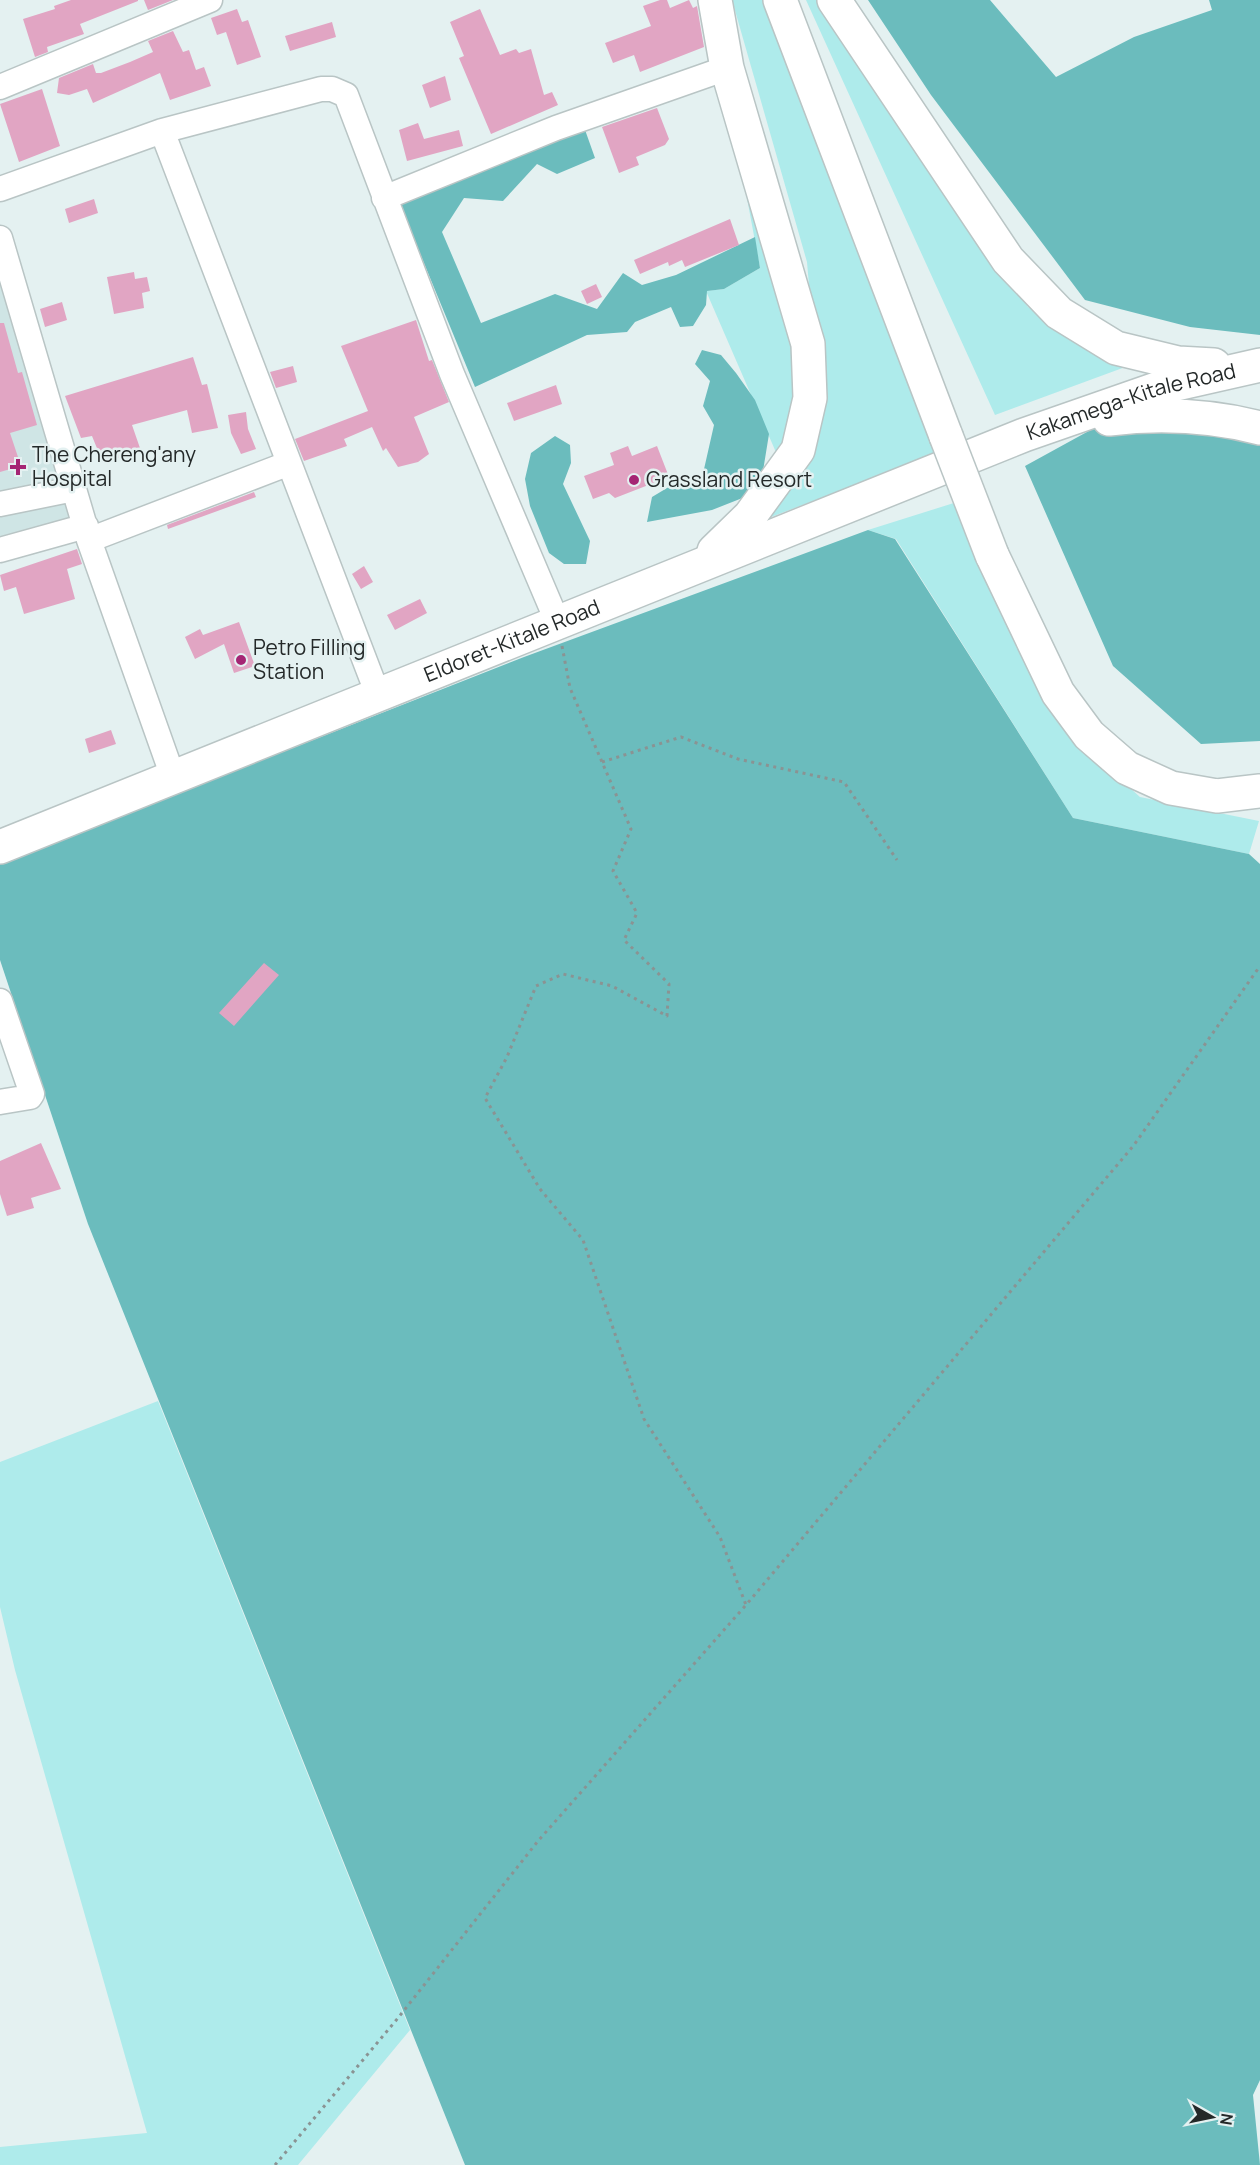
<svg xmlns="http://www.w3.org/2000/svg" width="1260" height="2165" font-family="Manrope,sans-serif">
<rect width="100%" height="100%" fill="#e4f1f1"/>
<!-- built -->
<path fill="#cfe5e5" d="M0,284l79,253 -79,23z"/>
<!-- green -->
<path fill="#aeebeb" d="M732,0h44l160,454 -165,63 50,-92 -14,-163z
M806,0h21l201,307 100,59 -133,49z
M741,166l49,162 8,63 -20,66 -72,-166 18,-2 36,-21z
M957,502l105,225 78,70 119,24 -10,33 -176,-36 -177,-279 -28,-9z
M158,1401l252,629 -112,135h-298v-18l147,-14 -132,-463 -15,-63v-145z"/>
<!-- forest -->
<path fill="#6bbcbd" d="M868,0h122l66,77 78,-40 78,-27 -3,-10h51v335l-70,-8 -105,-27 -154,-205z
M584,127l11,31 -38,16 -20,-10 -34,37 -39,-3 -22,34 39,91 74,-29 42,15 26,-36 19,12 34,-10 79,-38 5,31 -36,21 -17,2 -1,14 -13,21 -13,1 -9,-20 -36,15 -8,10 -40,3 -112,52 -75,-182z
M702,350l19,5 15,18 19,27 14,34 -6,37 -13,24 -38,15 -65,12 5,-25 30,-18 20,-1 12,-53 -11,-19 7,-25 -15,-17z
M1096,427h103l61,15v299l-59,3 -88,-78 -88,-200z
M555,436l15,9 1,18 -8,21 27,57 -4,23h-22l-15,-11 -19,-47 -5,-27 6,-26z
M868,530l27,9 178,279 176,36 11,10v1216l-7,15 7,70h-795l-377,-941 -88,-264v-97l524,-206z"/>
<!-- building -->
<path fill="#e1a5c3" d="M71,0h67v1l-58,23 4,10 -37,13 1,5 -13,5 -12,-38 32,-10 -1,-3z
M144,0h29l-25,10z
M660,0h7l3,8 19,-8 4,8 4,-2 7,41 -64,25 -6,-17 -21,8 -8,-20 46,-17 -8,-20z
M237,9l5,13 6,-2 13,37 -24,8 -11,-33 -9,3 -6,-17z
M480,9l20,46 16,-6 3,4 12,-4 13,46 8,-3 6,13 -67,29 -32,-76 5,-2 -14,-34z
M332,22l4,15 -46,14 -5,-15z
M173,31l10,21 6,-2 7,20 8,-3 7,19 -41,14 -10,-27 -67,30 -6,-14 -18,6 -12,-2 2,-15 34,-14 3,9h5l29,-11 23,-10 -5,-11z
M445,76l6,24 -21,8 -8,-23z
M42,89l18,57 -41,16 -19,-58z
M657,108l12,31 -4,6 -29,12 3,8 -20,8 -17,-46z
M418,123l6,16 35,-9 4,16 -56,15 -8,-31z
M94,199l4,14 -29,10 -4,-14z
M730,219l9,26 -54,22 -3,-7 -13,6 -1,-4 -28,12 -6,-14z
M134,272l1,7 12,-2 3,14 -8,2 2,15 -30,6 -7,-37z
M596,284l6,13 -15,7 -6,-13z
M62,302l5,18 -22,7 -5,-18z
M416,320l13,41 3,-1 17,42 -35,15 15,37 -11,8 -20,5 -12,-19 -3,3 -11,-24 -28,12 3,7 -43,15 -9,-22 73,-28 -27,-65z
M0,323h4l14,50 4,-1 15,53 -27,8 11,33 -21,6z
M193,357l9,28 5,-1 11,44 -26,5 -5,-23 -55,15 9,26 -38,12 -11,-27 -11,2 -16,-42z
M293,366l4,16 -21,6 -6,-16z
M556,385l6,19 -48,17 -7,-18z
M246,412l2,17 8,20 -15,5 -10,-21 -3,-18z
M628,446l4,10 25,-10 12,31 -54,21 -6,-5 -16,6 -9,-23 30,-11 -4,-12z
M254,492l2,5 -88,32 -1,-4z
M77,549l5,15 -15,5 8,30 -51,15 -8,-27 -12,4 -4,-16z
M364,566l9,16 -12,7 -9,-15z
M420,599l7,14 -32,17 -8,-15z
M239,622l16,44 -21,7 -10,-29 -29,15 -10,-22 15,-8 3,6z
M111,730l5,14 -27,9 -4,-14z
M264,963l15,12 -45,51 -15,-13z
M41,1143l20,46 -30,9 3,10 -27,8 -7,-22v-33z"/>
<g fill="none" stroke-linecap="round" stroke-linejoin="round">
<!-- minor casing -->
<g stroke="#b9c5c5" stroke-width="27">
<path id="minor" d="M0,87l210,-87
M162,131l216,564
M0,189l162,-58 159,-42h11l14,6 106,279 105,247
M384,198l172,-70 171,-60
M0,238l89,302 84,237
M0,504l74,-15
M89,540l198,-76
M0,550l86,-24
M0,1001l32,93 -2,3 -30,5"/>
</g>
<!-- highway casing -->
<g stroke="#b9c5c5" stroke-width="36">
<g id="highway">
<path d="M780,0l166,436"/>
<path d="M834,0l174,260 51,53 57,35 62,15 36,2"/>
<path d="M1109,419c51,-6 100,-4 151,9"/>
<path d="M714,551l36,-35 48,-66 12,-52 -2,-54 -81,-276 -12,-68"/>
<path d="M992,555l66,138 31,42 38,33 44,20 46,8 43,-5"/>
<path id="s1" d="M0,847l1024,-412 135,-47 101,-23"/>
</g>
</g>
<!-- path -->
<path stroke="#8a9393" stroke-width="3" stroke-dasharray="3 4.5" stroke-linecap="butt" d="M562,646l8,42 61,141 -18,42 24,42 -13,27 45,44 -2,32 -55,-30 -49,-12 -27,12 -29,71 -22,41 55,91 43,51 61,179 76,118 26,68 388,-460 126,-179
M602,762l79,-25 57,22 106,23 53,78
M275,2165l123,-147 140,-177 208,-236"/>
<!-- minor -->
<use href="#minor" stroke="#fff" stroke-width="24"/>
<!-- highway -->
<use href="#highway" stroke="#fff" stroke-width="33"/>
<!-- highway-bridge casing -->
<g stroke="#b9c5c5" stroke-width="36" stroke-linecap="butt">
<path id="highway-bridge" d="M946,436l46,119"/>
</g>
<!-- highway-bridge -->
<use href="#highway-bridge" stroke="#fff" stroke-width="33"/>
</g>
<!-- markers -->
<g fill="#a52574" stroke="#e4f1f1" stroke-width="2">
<path d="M15 458h6v6h6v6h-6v6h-6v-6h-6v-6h6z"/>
<circle cx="634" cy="480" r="6"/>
<circle cx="241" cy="660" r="6"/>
</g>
<g text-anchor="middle" stroke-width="5" stroke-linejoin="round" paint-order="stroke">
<!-- street labels -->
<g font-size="21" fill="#242929" stroke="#e4f1f1">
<text dy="7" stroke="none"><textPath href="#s1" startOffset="1216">Kakamega-Kitale Road</textPath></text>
<text dy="7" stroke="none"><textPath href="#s1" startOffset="552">Eldoret-Kitale Road</textPath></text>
</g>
<!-- poi labels -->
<g font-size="21" fill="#242929" stroke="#e4f1f1" text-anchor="start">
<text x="32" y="462">The Chereng'any<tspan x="32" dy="24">Hospital</tspan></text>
<text x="646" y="487">Grassland Resort</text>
<text x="253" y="655">Petro Filling<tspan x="253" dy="24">Station</tspan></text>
</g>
</g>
<!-- north arrow -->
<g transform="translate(1212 2117) rotate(99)" stroke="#e4f1f1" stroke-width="4.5" paint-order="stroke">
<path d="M0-4.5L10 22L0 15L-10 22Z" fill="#242929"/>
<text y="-9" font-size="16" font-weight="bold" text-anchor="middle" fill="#242929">N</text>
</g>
</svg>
